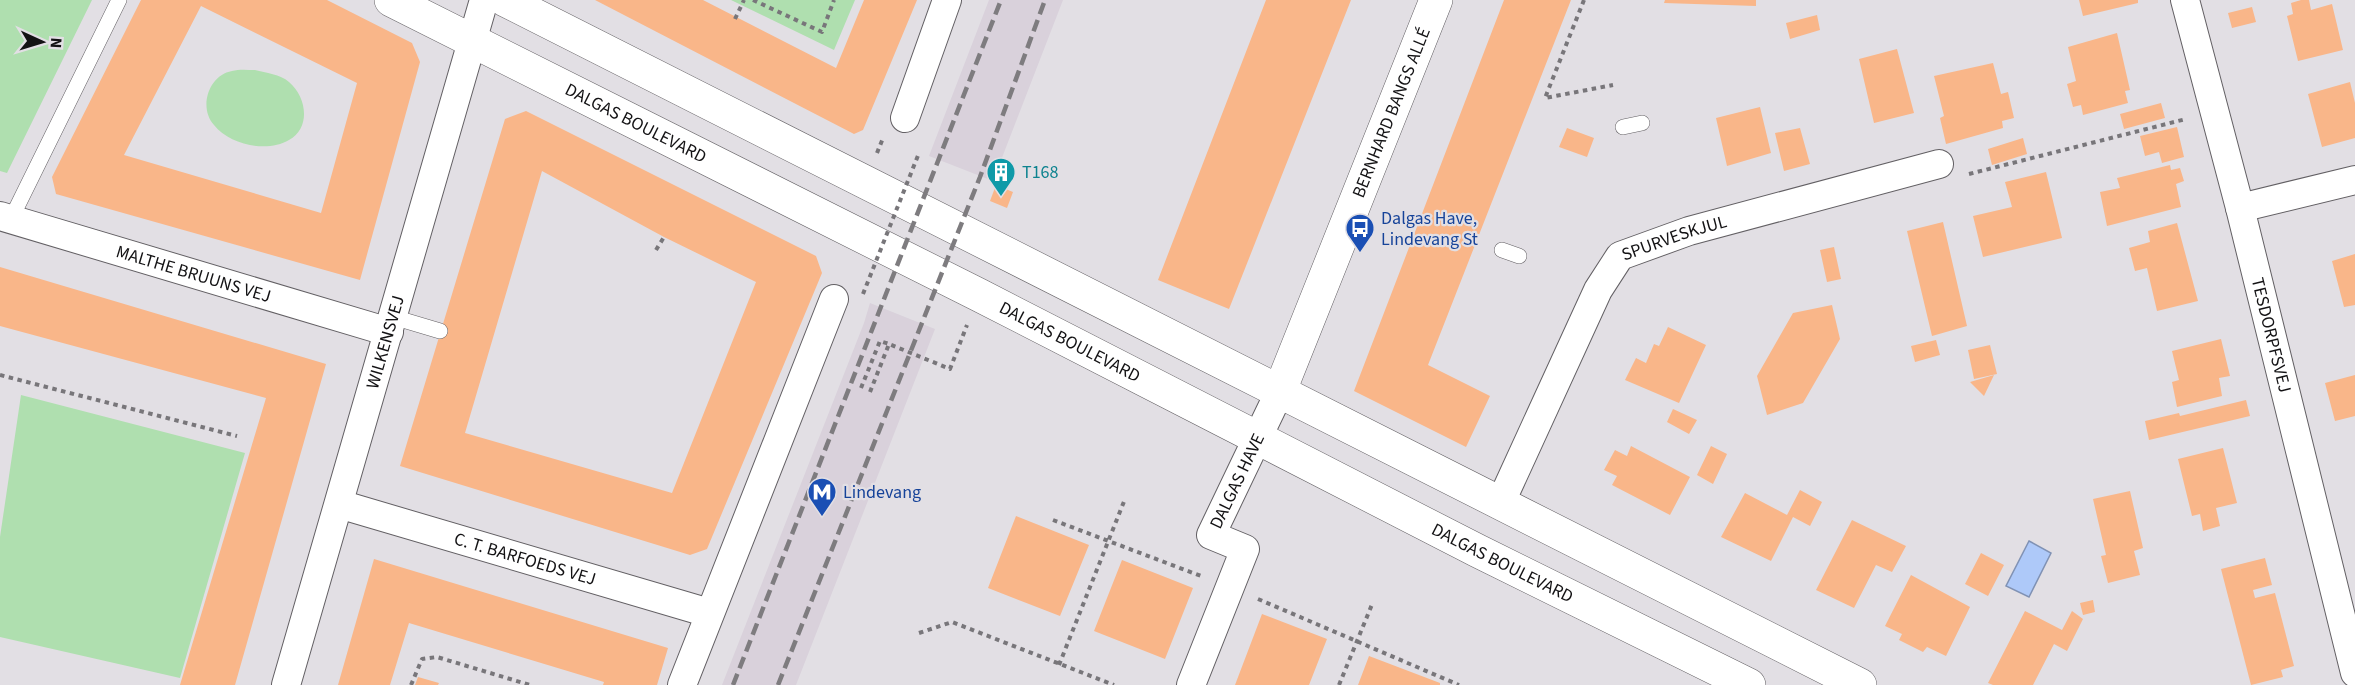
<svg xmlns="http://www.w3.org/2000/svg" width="2355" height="685" font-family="'Source Sans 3',sans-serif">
<rect width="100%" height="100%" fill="#e2dfe4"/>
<!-- built -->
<path fill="#d9d1db" d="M989,0h74l-70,181 -64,-25z
M870,303l65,26 -139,356h-74l142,-362z"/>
<!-- green -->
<path fill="#afdfaf" d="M0,0h92l-85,173 -7,-2z
M731,0h124l-21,50z
M255,70c11,3 25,4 34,12 18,15 22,46 0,58 -22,13 -59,5 -75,-15 -16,-18 -5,-50 18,-54 7,-2 16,-1 23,-1z
M21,395l224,58 -65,225 -180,-41v-100z"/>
<!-- water -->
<path fill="#aec9f9" stroke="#8092b4" stroke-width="1.5" d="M2029,541l22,12 -22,44 -23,-11z"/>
<!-- building -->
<path fill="#f9b689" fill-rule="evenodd" d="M141,0h186l85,43 8,19 -60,218 -304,-86 -4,-17zM201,6l156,77 -36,130 -197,-58z
M595,0h108l133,68 28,-68h53l-54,130 -9,4z
M1266,0h85l-122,309 -71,-29z
M1504,0h67l-143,365 62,31 -24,51 -112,-56z
M1665,0h91v6l-92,-3z
M2079,0h59v3l-55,13z
M2301,0h8l2,10 21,-6 11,46 -45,11 -11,-45 6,-2 -2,-11z
M2252,7l4,15 -24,6 -4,-15z
M1817,15l3,15 -30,9 -4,-16z
M2117,33l13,57 -5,1 3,12 -45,12 -2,-10 -8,2 -6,-23 9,-3 -8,-34z
M1897,49l17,64 -40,10 -15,-64z
M1993,63l8,31 7,-2 6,26 -12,3 1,7 -57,16 -6,-26 4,-2 -10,-40z
M2350,82l5,21v35l-33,9 -14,-53z
M2161,103l4,15 -41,11 -4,-15z
M1760,107l11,46 -44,13 -11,-48z
M526,111l290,145 6,17 -115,276 -17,6 -290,-89 105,-347zM542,171l122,66 92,45 -84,211 -207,-60z
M2177,127l7,30 -22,6 -3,-11 -14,4 -5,-20z
M1567,128l27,10 -7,19 -28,-10z
M1800,128l10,36 -26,7 -9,-38z
M2023,138l4,16 -35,11 -4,-16z
M2170,165l1,5 9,-2 4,13 -8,3 5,23 -74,19 -7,-34 20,-4 -3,-10z
M2046,172l16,66 -79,19 -10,-41 39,-9 -7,-25z
M996,185l17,7 -6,16 -17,-7z
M1943,222l24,104 -35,10 -25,-105z
M2177,223l21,78 -41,10 -10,-43 -12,3 -6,-23 21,-6 -2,-11z
M1834,247l7,32 -14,3 -7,-32z
M2355,254v51l-11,2 -12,-46z
M0,267l326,97 -91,321h-55l86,-287 -266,-72z
M1832,305l8,34 -37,64 -36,12 -10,-39 36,-63z
M1668,327l38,18 -27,58 -54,-23 11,-22 10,5 8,-19 5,2z
M2221,339l9,37 -11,2 3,18 -45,11 -5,-25 7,-2 -7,-29z
M1936,340l4,15 -25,7 -4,-16z
M1990,345l7,29 -23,5 -6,-29z
M1994,375l-10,21 -14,-14z
M2355,375v41l-20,5 -10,-38z
M2246,400l4,16 -101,24 -4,-19 34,-8 1,3z
M1673,409l24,11 -8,14 -22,-12z
M1631,446l59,31 -20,38 -58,-30 5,-9 -13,-6 11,-20 12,6z
M1711,446l16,8 -14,30 -16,-9z
M2223,448l14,55 -21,5 4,18 -17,5 -3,-17 -8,2 -14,-57z
M1800,490l22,12 -12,24 -17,-9 -22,44 -50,-24 24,-44 42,22z
M2130,491l13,57 -9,3 6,24 -32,8 -7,-27 5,-1 -13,-56z
M1016,516l73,29 -29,71 -72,-28z
M1852,520l54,26 -14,26 -16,-7 -22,43 -38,-18z
M1981,553l23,12 -16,31 -23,-12z
M2265,558l7,27 -19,5 2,8 20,-5 19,73 -13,4 2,7 -32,8 -30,-116z
M374,559l294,89 -11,37h-54l1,-3 -195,-59 -19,62h-52z
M1122,560l71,28 -28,71 -71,-28z
M1911,575l59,32 -24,49 -19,-9 -4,5 -24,-12 3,-6 -17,-8z
M2093,600l2,12 -12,3 -3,-12z
M2025,611l37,19 10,-19 11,8 -16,32 -13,-7 -21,41h-40l-5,-2z
M1262,614l65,25 -18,46h-74z
M1369,656l71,27v2h-82z
M418,677l21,6 -1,2h-23z"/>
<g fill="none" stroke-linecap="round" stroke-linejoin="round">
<!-- lane casing -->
<g stroke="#636064" stroke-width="16">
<path id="lane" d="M1623,127l19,-4
M11,219l108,-219
M1502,250l17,6
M393,317l47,14"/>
</g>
<!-- street casing -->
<g stroke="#636064" stroke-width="30">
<g id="street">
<path id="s1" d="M2185,0l55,208 115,465"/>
<path d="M905,118l42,-118"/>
<path d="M2240,208l115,-28"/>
<path id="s2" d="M0,216l389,116"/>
<path id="s3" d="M339,504l370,109"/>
<path id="s4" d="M1500,504l98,-214 22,-34 69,-25 250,-67"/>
<path id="s5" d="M286,685l198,-685"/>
<path d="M682,685l152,-386"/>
<path id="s6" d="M1191,685l54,-136 -34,-14 68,-142"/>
</g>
</g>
<!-- secondary casing -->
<g stroke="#636064" stroke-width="34">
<g id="secondary">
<path id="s7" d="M391,0l588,295 499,256 271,134"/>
<path d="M505,0l1355,685"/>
<path id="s8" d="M1279,393l157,-393"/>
</g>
</g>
<!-- path -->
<path stroke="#78767a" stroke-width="4" stroke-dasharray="4.5 4.5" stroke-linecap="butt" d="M753,0l69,32 12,-32
M1584,0l-39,98 68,-13
M735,19l9,-19
M877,153l6,-15
M1969,174l217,-55
M656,250l8,-13
M0,375l237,61
M861,388l19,-47 9,3
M870,392l19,-48 61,25 17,-44
M1053,520l148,56
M1258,599l201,86
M919,633l33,-11 162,63
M1059,665l66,-166
M411,685l11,-26 15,-2 93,28
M1339,685l34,-83"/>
<!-- lane -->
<use href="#lane" stroke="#fff" stroke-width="15"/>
<!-- street -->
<use href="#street" stroke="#fff" stroke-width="28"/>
<!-- secondary -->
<use href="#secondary" stroke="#fff" stroke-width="33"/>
<!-- rail -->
<path stroke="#7e7c7f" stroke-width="4.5" stroke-dasharray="12 6" stroke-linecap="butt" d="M733,685l268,-685
M778,685l202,-508 65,-177"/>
<!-- path-bridge -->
<path stroke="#78767a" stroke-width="4" stroke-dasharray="4.5 4.5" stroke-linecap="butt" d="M863,294l56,-141"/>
</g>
<!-- icons -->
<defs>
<g id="building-pin" transform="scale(1.5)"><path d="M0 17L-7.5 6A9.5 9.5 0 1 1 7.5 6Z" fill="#0f9aa8" stroke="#e2dfe4"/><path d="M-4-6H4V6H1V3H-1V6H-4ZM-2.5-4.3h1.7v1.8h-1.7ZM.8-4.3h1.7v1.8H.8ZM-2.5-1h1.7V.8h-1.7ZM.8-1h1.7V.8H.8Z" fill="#fff"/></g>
<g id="bus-pin" transform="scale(1.5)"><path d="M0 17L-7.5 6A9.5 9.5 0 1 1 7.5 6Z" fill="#1a4fb4" stroke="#e2dfe4"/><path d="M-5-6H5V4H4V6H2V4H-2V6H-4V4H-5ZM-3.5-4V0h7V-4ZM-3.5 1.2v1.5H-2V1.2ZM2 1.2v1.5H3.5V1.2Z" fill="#fff"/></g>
<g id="metro-pin" transform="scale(1.5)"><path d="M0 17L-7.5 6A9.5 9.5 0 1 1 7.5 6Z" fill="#1a4fb4" stroke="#e2dfe4"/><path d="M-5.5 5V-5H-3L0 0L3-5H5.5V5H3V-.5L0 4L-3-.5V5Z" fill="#fff"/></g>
</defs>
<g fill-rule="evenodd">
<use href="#building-pin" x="1001" y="172"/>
<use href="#bus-pin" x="1360" y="228"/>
<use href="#metro-pin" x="822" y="492"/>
</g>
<g text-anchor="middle" stroke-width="4.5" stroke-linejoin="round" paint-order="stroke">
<!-- street labels -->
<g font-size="18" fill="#131214" stroke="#e2dfe4">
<text dy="6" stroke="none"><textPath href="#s8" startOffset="302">BERNHARD BANGS ALLÉ</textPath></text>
<text dy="6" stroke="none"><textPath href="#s7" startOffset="274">DALGAS BOULEVARD</textPath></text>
<text dy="6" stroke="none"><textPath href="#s4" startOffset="333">SPURVESKJUL</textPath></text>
<text dy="6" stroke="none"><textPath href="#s2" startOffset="202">MALTHE BRUUNS VEJ</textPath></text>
<text dy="6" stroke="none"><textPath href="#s1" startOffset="346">TESDORPFSVEJ</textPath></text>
<text dy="6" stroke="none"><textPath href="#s7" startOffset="760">DALGAS BOULEVARD</textPath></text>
<text dy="6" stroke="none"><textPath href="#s5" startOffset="357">WILKENSVEJ</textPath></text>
<text dy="6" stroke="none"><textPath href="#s6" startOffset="243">DALGAS HAVE</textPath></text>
<text dy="6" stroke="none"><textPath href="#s3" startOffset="194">C. T. BARFOEDS VEJ</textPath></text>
<text dy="6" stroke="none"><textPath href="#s7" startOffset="1246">DALGAS BOULEVARD</textPath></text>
</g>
<!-- culture labels -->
<g font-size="18" fill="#0d838f" stroke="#e2dfe4" text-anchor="start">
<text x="1022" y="178">T168</text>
</g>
<!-- transit labels -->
<g font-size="18" fill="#164399" stroke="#e2dfe4" text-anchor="start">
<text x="1381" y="224">Dalgas Have,<tspan x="1381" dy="21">Lindevang St</tspan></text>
<text x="843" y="498">Lindevang</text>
</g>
</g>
<!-- north arrow -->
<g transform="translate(42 42) rotate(94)" stroke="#e2dfe4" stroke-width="4.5" paint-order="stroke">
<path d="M0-4.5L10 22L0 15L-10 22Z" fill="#131214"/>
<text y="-9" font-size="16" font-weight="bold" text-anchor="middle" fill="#131214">N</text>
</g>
</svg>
